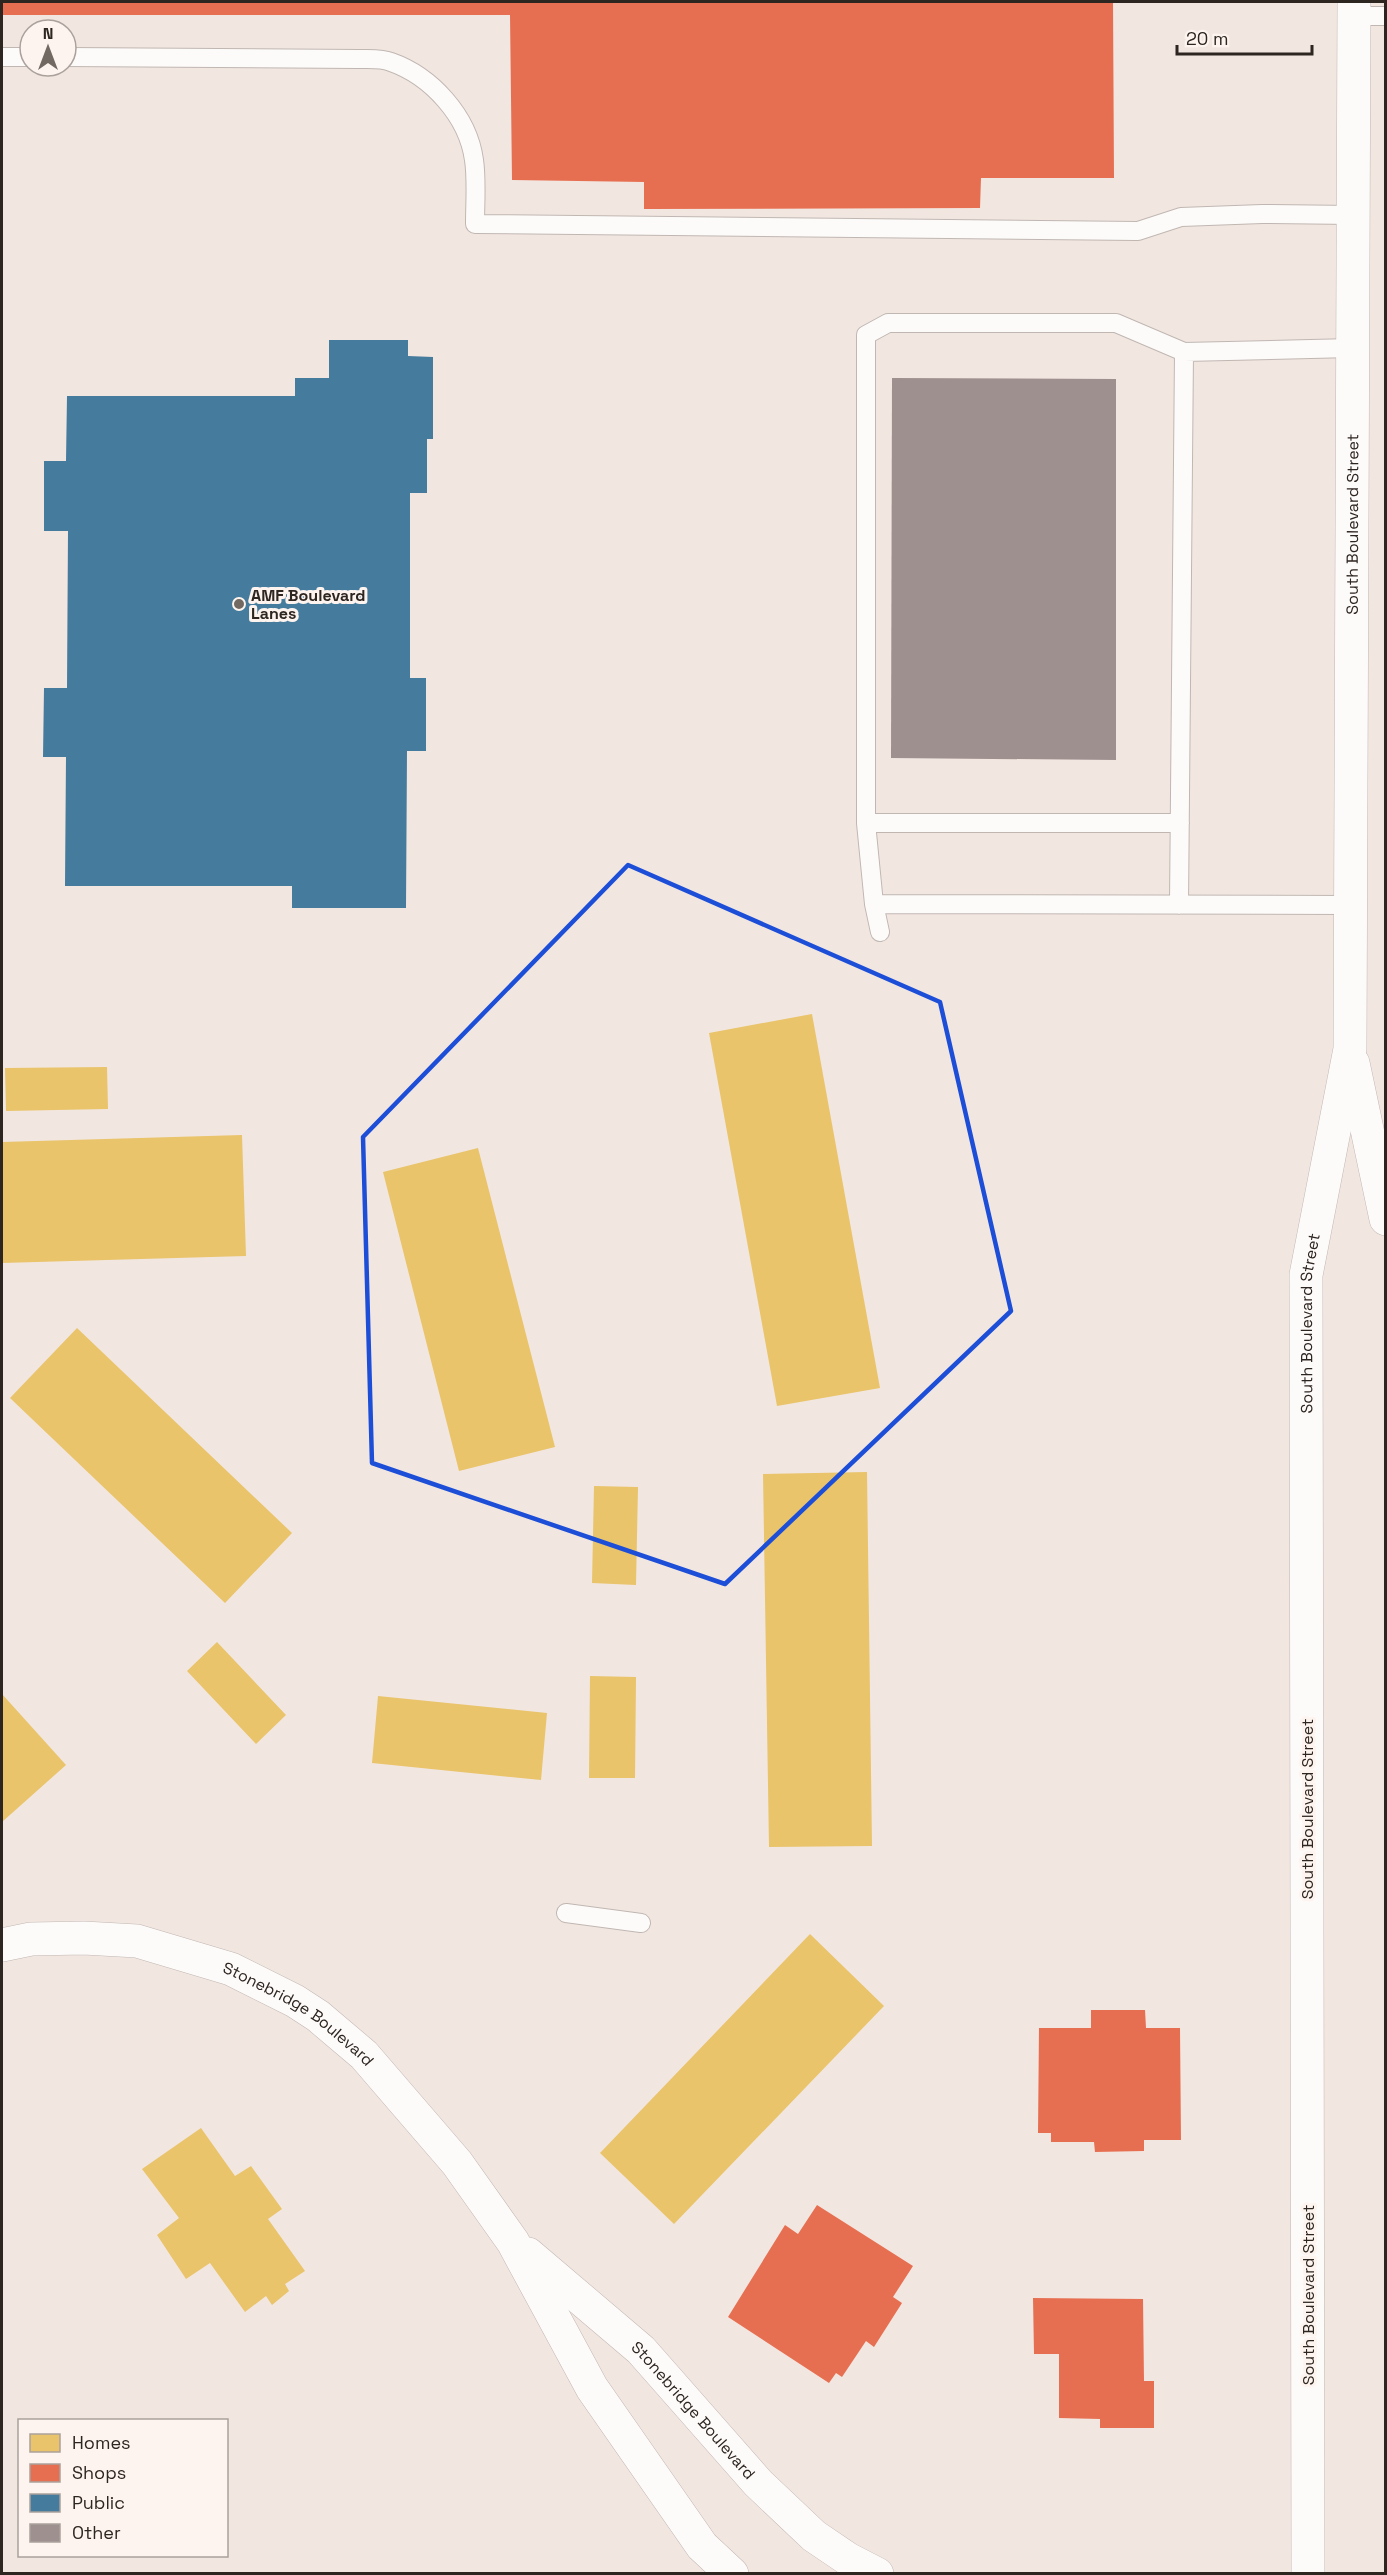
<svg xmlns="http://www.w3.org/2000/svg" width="1387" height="2575" font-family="'Space Grotesk',sans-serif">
<rect width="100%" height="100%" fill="#f2e6e0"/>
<!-- homes -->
<path fill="#e9c46a" d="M812,1014l68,374 -103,18 -68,-373z
M107,1067l1,42 -102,2 -1,-43z
M242,1135l4,121 -244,7v-121z
M478,1148l77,299 -96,24 -76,-299z
M77,1328l215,205 -67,70 -215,-205z
M867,1472l5,374 -103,1 -6,-373z
M594,1486l44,1 -2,98 -44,-2z
M217,1642l69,73 -30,29 -69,-73z
M590,1676l46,1 -1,101h-46z
M2,1694l64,71 -64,57z
M378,1696l169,17 -6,67 -169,-17z
M810,1934l74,72 -210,218 -74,-71z
M201,2128l34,48 16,-10 31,43 -14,10 37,52 -20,13 4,7 -17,14 -6,-9 -21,16 -35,-49 -24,16 -29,-44 22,-17 -37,-49z"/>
<!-- shops -->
<path fill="#e76f51" d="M2,2h1111l1,176h-133l-1,30 -336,1v-27l-132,-2 -2,-165h-508z
M1091,2010h54l1,18h34l1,112h-37v11l-49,1 -1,-10h-43v-9h-13l1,-105h52z
M817,2205l96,61 -20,31 9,6 -28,44 -8,-6 -24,36 -6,-4 -7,10 -101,-66 57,-92 13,9z
M1033,2298l110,1 1,82h10v47h-54v-9l-41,-1v-64h-25z"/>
<!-- public -->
<path fill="#457b9d" d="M329,340h79v16l25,1v82h-6v54h-17v185h16v73h-19l-1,157h-114v-22h-227l1,-129h-23l1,-69h23l1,-157h-24v-70h22l1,-65h228v-18h34z"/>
<!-- building -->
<path fill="#9e908e" d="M892,378l224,1v381l-225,-2z"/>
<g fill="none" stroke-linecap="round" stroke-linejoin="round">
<!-- service casing -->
<g stroke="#c0b7b2" stroke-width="20">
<path id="service" d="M1354,16h32
M2,57h28
M66,57l293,2c10,0 23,-1 32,3 40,14 77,54 83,98 3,20 1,43 1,64l663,7 43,-14 81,-3 91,1
M866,823h314
M874,904l6,28
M1179,905l5,-553
M1350,905l-476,-1 -8,-81v-488l22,-12h228l68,29 168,-4
M566,1913l75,10"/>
</g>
<!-- minor casing -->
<g stroke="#c0b7b2" stroke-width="34">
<g id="minor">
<path id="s1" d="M2,1945l29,-6 53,-1 53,3 94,28 64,32 23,15 46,39 93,108 56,79 79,146 110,158 30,28"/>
<path id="s2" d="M528,2254l113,96 117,133 56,53 34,23 29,15"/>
</g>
</g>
<!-- secondary casing -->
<g stroke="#c0b7b2" stroke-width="34">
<g id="secondary">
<path d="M1353,1063l33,156"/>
<path id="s3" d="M1308,2574l-2,-1299 44,-226 4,-1047"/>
</g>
</g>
<!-- service -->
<use href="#service" stroke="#fdfbfa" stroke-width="18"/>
<!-- minor -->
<use href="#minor" stroke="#fdfbfa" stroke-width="33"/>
<!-- secondary -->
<use href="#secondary" stroke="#fdfbfa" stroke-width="33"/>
</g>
<!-- marked area -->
<path fill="none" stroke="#1d4ed8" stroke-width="4.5" stroke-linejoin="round" d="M628,865l312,137 71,309 -286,273 -353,-121 -9,-326z"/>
<!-- markers -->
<circle fill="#726963" stroke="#fdf4ef" stroke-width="2" cx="239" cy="604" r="6"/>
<g text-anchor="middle" stroke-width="6" stroke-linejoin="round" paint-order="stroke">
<!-- street labels -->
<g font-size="16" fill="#2d2520" stroke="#fdf4ef">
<text dy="6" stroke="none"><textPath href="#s3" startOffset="2054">South Boulevard Street</textPath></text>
<text dy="6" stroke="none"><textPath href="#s3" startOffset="1251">South Boulevard Street</textPath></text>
<text transform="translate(1307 1809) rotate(-90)" y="6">South Boulevard Street</text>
<text dy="6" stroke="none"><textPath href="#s1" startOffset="315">Stonebridge Boulevard</textPath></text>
<text transform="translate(1308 2295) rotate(-90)" y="6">South Boulevard Street</text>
<text dy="6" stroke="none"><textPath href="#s2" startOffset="228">Stonebridge Boulevard</textPath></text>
</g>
<!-- poi labels -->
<g font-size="16" font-weight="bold" fill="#2d2520" stroke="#fdf4ef" text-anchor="start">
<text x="251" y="601">AMF Boulevard<tspan x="251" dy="18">Lanes</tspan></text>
</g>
</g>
<!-- border -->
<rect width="1387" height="2575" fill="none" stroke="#2d2520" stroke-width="6"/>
<!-- legend -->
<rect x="18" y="2419" width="210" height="138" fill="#fdf4ef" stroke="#aaa19c" stroke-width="1.5"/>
<rect x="30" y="2434" width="30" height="18" fill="#e9c46a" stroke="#aaa19c" stroke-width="1.5"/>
<text x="72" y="2449" font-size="18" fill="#2d2520">Homes</text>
<rect x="30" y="2464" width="30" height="18" fill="#e76f51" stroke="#aaa19c" stroke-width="1.5"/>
<text x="72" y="2479" font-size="18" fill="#2d2520">Shops</text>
<rect x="30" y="2494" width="30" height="18" fill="#457b9d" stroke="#aaa19c" stroke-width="1.5"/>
<text x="72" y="2509" font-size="18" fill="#2d2520">Public</text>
<rect x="30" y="2524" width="30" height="18" fill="#9e908e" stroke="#aaa19c" stroke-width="1.5"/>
<text x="72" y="2539" font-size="18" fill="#2d2520">Other</text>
<!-- north arrow -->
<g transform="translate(48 48)"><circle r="28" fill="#fdf4ef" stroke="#aaa19c" stroke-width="1.5"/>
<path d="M0-4.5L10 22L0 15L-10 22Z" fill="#726963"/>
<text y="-9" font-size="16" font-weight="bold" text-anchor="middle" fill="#2d2520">N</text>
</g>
<!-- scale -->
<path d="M1177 45v9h135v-9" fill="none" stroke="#2d2520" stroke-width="3"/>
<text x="1186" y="45" font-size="18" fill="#2d2520" stroke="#fdf4ef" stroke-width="4.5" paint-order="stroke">20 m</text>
</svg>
